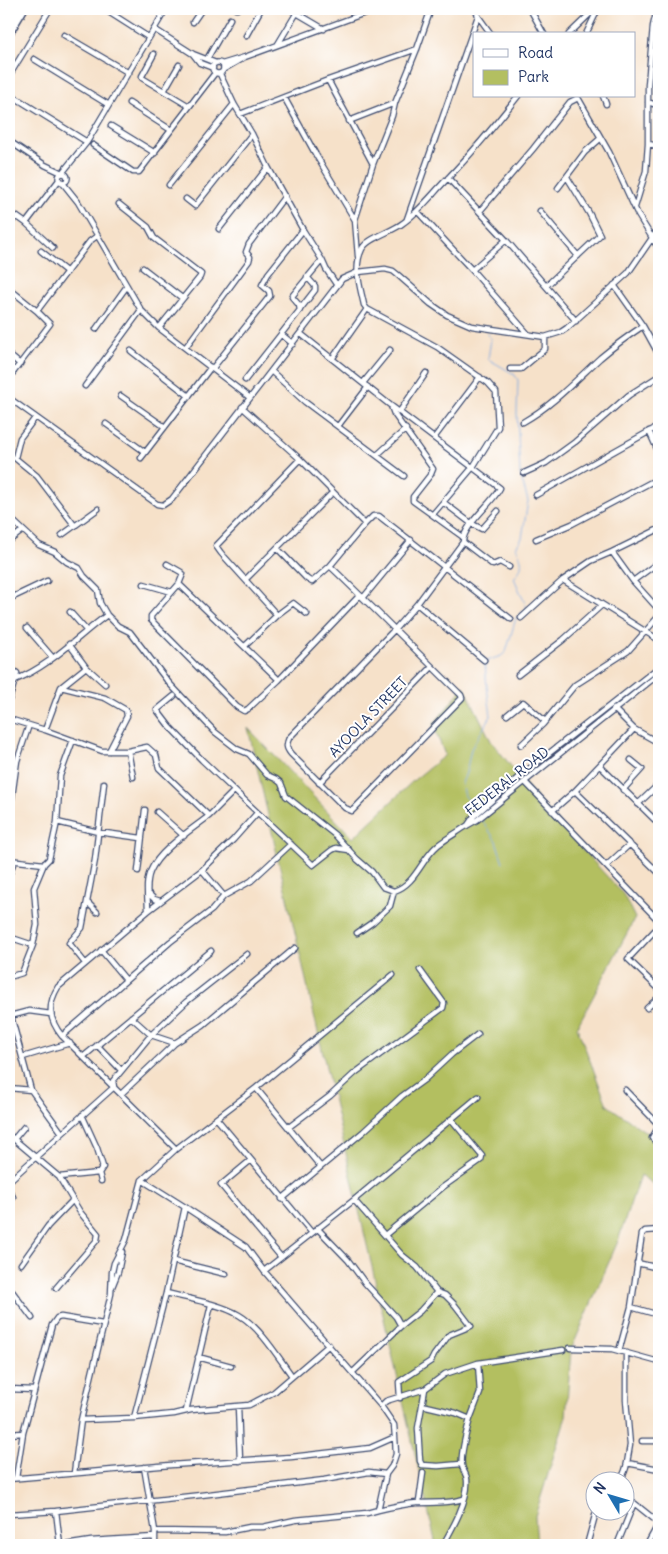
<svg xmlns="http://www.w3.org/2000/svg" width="668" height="1554" font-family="Delius,sans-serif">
<rect width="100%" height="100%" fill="#fff"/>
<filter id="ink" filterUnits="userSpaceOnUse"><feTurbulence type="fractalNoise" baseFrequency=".02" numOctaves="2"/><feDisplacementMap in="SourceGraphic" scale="10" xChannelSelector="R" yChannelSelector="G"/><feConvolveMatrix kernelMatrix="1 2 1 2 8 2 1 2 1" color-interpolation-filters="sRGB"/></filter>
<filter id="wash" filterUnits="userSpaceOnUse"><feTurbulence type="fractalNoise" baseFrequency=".0096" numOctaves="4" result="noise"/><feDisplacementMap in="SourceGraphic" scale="20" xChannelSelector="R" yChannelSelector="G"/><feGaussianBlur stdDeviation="1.12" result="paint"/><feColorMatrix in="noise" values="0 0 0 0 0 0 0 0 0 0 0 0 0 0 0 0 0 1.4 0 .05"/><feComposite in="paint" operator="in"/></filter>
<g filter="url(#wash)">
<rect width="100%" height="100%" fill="#f6e1c9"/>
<!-- green -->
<path fill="#b3bf61" stroke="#677760" d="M464,686l27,55 51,64 81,89 12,24 -58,109 30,78 52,36v47l-19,-13 -22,66 -47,109 -5,66 -31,100 2,29h-101l-188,-817 105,110 61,-58 31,-25 -12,-30z"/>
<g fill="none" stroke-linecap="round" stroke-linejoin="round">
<!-- stream -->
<path stroke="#76a6e1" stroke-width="1" d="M480,816l-17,-23 -1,-10 4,-10 5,-24 20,-33 -4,-28 -2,-24 4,-4 12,-4 5,-4 10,-34 11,-10 -13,-30c10,-12 9,-17 2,-31l6,-9 6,-37 -8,-27 -3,-61 1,-33 -4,-6 -26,-15 3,-20 -3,-5
M482,820l14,21 7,21"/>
</g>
</g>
<g filter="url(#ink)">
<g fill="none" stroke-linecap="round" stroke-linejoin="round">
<!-- minor casing -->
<g stroke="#3c4a6e" stroke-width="7">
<path id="minor" d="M104,9l44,28
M236,9h1
M290,9l34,20
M476,9l2,7 13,18
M530,9l14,25
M193,22l9,-13
M154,29l39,25 7,9 13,5
M569,34l26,-25
M586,34l12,-25
M64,35l65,38
M246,36l15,-27
M278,44l21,-35
M154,54l-12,22v2l47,28
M193,54l23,9
M34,59l75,46
M207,59l23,-40
M212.5 68a5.5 5.5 0 1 1 11 0a5.5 5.5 0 1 1-11 0Z
M222,64l23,-7 131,-48
M224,69l19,-11
M220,74l14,30 18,30 16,33 35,63 19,30 4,9 10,15
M9,76l41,-67
M328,80l45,84
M164,91l15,-26
M11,95l76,47
M577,96l32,56 29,63 21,34
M603,96l3,8
M284,97l32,58 39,65
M648,102l11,4
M129,103l42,27
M240,114l88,-34 89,-31
M349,121l46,-18
M111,126l44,27
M9,141l36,24 17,8
M648,144l11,2
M93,145l40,27h6l76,-99
M62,173l25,-31 79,-133
M58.5 178a4.5 4.5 0 1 1 9 0a4.5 4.5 0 1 1-9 0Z
M448,178l58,62 70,81
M62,182l16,20 63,108 18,18 90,69
M169,185l65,-81
M558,188l27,-36 16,-14
M186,199l9,7 57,-72
M119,204l29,23 6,11 47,36 -1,3 -41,51
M635,207l11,-36 2,-27v-59l5,-59 4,-17
M9,211l17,12 33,-43
M480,211l53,-62 37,-47 8,-4
M540,211l38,45
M418,212l54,58 56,64
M407,219l71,-203
M26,223l27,25
M9,225l7,-9
M219,229l49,-62
M41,251l26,21
M358,256l-3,-36 18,-56 19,-48 3,-13 22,-54 14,-40
M143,268l39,30
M472,270l34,-30
M614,285l29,41 16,29
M546,286l54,-51 -11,-22 -22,-36
M9,290l3,1 25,20
M301,308l14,-18v-4l-8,-9
M96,329l31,-43
M281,334l12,10
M301,334l89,71 110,83c-8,16 -37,37 -37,54l-46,62 -22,25 -106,109c-3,7 -3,10 2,16l54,54 7,3 110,-113 -1,-3c-44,-43 -87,-87 -131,-129
M185,348l64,-87 1,-4 -4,-5 3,-8 36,-48
M131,351l58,45
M9,355l11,9
M332,359l35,-50
M212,369l58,-73 -1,-5 -7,-6 6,-11 35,-44
M510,369h11l24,-20v-12
M271,371l34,31 99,74
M9,378l41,-54 -13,-13 53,-70 7,-5
M245,380l55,-70 -1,-5 -7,-8 1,-2 29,-35
M363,383l27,-33
M85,386l56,-76
M121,396l44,31
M9,398l148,106 6,1 9,-6 170,-220 16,-7 27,-3 8,2 5,4 33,29 16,11 25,11 73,11 16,-5 6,-4 61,-55 31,-45
M391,406l3,8 39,55 -2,5 -18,23v4l50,36
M242,407l58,52 65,65 8,-8h6l132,103
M400,411l26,-38
M35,418l-15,20 -5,20 22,18 38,50
M523,422c30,-17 52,-41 77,-64 13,-11 28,-22 43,-32
M106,424l39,28
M338,426l30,-39
M649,431l10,22
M434,438l46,-61
M377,455l29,-26
M141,458l70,-91
M524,473l22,-10 29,-21 54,-47 30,-19
M536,495l123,-69
M443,502l29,22 10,5 16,-18
M433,514l40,-47 25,-40 -2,-35 -8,-9 -51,-36 -70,-38 -3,-4c-4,-19 -11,-38 -2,-56 5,-11 30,-17 41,-26 18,-13 30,-30 46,-46 24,-25 47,-53 69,-81
M9,517l30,28 16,7 12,10 12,6 5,8 14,14 2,13 7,12 11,11 12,6 39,51 46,49 22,17 12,5 18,21 9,4 5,4 5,13 49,39 22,24 15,13 11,15 11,4 -4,15 -17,16 -16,11
M659,529l-47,23 -21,9 -28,19 96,60
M62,535l36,-26
M536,539l36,-15 87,-46
M9,541l13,-10
M463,542l30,23 7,-3 9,5
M277,548l30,31 5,3 18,-16 35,-42
M612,552l21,29 26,29
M167,564l14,8 2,2 -4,10
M246,579l87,-87
M633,581l26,-19
M144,584l28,8
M363,598l48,-58
M9,599l38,-18
M417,604l67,56
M70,612l16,18
M277,615l16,-12 14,11
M521,618l42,-38
M27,628l26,30
M69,644l17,23 19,17
M245,646l32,-31 -56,-62 -5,-7 84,-87
M9,667l8,6 -8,27
M659,667l-139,109 -46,40 -6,9 9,-5 182,-146
M518,675l45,-35 39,-35
M15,680c35,-14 62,-43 92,-65
M279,680l-100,-96 -28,32v4l86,87 7,4 4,-2 31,-29 81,-85
M61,687l44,11 21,12 1,6 -18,35
M174,696l-17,14 13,17 32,33 111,105 19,-15 4,-2 13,2
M614,709l20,20
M507,715l16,-13 22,19
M9,719l36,11 57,21h26l19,-4 9,8 3,13 50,48c-18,14 -50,34 -59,56 -5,11 -2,27 -2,39l-90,76c-11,18 -9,33 4,49l114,113 80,-61 137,-113
M45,730l16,-43 25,-20
M521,745l22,-21 32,-39 53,-34 31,-35
M128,751l5,26
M600,766l59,58
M525,782l134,139
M319,783l113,-116
M623,790l19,-21 -11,-9
M575,791l84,82
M638,804l21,-20
M552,811l23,-20 59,-62 25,14
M157,812l27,24
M209,816l25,-25
M9,818l8,-57 12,-36
M57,822l41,10 43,6
M9,860l35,4
M606,866l24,-22
M202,870l22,26
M138,871l7,-61
M9,875l5,-14
M394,891c22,-7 27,-32 44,-46 9,-7 20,-13 30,-20
M148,893l6,6 6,2
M88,903l9,9
M148,911l54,-41 31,-30 24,-27
M659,926l-31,33 31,30
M9,937l24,8
M101,950l25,30
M85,963l-16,-20 13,-15 13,-68 9,-77
M9,977l13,-4 11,-28 4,-20 -3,-37 10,-24 5,-5 8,-37 3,-46 13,-36
M647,1008l12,-11
M10,1016l19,-5 22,3
M11,1016l20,74 31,43
M131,1017l20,18 24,8
M62,1036l108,-94 42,-32 12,-14 27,-15 40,-37
M97,1045l24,25
M658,1048l1,-2
M23,1057l47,-14
M83,1057l128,-106
M9,1088l22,2
M256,1088l64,78
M625,1090l34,35
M121,1094l54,-51 28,-18 92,-77
M82,1115l15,33 6,19 -4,6 2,8
M217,1119l95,114
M659,1126l-7,12 7,6
M289,1127l41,-31 25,-23 88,-65 1,-5 -24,-33
M9,1135l50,42 21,35 18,22 -1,6 -41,48
M14,1139l10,-12
M251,1160l-30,25 60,72
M59,1177l40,-4
M142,1180l34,-31
M9,1181l105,-94 -1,-6 38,-46 35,-33 61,-48
M9,1190l4,7 -4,10
M282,1199l81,-67 39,-36 22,-16 28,-26 26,-20
M354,1200l48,55 15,12 20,25 8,3 10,10 16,21 -22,9 -15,20 -3,6 -32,21 1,16
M317,1228l31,32 17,23 31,34 5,9
M659,1230l-14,1 -3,3 -11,73 28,8
M385,1235l58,-48 38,-27 1,-4 -31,-37
M173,1261l53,13
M637,1263l22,5
M21,1264l27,-38 25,-26
M264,1271l90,-71 124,-103
M9,1287l23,31
M112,1287l6,-15 4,-20
M166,1293c23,6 52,10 73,22 21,12 39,42 53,61
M570,1348l42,1 47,13
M619,1351l12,-44
M626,1354v46l4,45 -3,18 32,6
M198,1357l33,9
M353,1372l48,-46 19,-15 17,-19
M9,1389l25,1
M425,1389l-7,39 2,33 2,4 16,1 23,-2
M422,1405l34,8 14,6c-3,11 -10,36 -8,46 0,5 5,9 5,15 2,19 -15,49 -24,65
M238,1406l2,55
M186,1411l25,-106
M134,1418l32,-125 19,-86
M470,1419l10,-26 -2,-30
M81,1420l53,-2 40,-4 17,-4 58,-5 25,-13 55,-47
M9,1434l14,-1
M642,1441h17
M144,1467l11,64v14
M74,1473l7,-53 30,-126 1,-22 2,-9 12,-23 16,-60 43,27 61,40 18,24 117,135
M16,1478l7,-45 29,-108 5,-7 4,-1 42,7
M9,1479l162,-14 120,-8 79,-9 25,-11 -1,-12 -13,-19 5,-5 39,-12 20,-15 33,-11 85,-13
M603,1482c16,-5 20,1 24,-19
M419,1502l4,-29
M378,1510c13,-3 26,-6 39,-7 15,-1 32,1 46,-4
M56,1511l4,34
M9,1514l47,-3 145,-16 123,-15 45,-8 17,2
M155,1531l70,1 25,-5h13l32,-7 72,-7 11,-3 8,-36 6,-8 4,-12 -1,-17
M65,1545l26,-4 63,-4
M587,1545l9,-33
M617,1545l17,-42 25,20
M647,1545l12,-22"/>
</g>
<!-- secondary casing -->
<g stroke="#3c4a6e" stroke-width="9">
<path id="secondary" d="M9,25l10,-16
M9,34l15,-25"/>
</g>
<!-- minor -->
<use href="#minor" stroke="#fff" stroke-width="4.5"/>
<!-- secondary -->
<use href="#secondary" stroke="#fff" stroke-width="6"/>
</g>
</g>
<g text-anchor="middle" stroke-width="4" stroke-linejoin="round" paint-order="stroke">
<!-- street labels -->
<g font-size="14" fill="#1b2f5e" stroke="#fff">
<text transform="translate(368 717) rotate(-46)" y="5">AYOOLA STREET</text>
<text transform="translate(507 781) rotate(-38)" y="5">FEDERAL ROAD</text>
</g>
</g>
<!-- margin -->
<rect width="668" height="1554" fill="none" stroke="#fff" stroke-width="30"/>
<!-- legend -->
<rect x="473" y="32" width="162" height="65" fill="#ffffff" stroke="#a4acbf"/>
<rect x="483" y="49" width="25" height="8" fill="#ffffff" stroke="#a4acbf"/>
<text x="518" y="58" font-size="15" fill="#1b2f5e">Road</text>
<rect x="483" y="70" width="25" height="15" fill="#b3bf61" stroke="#a4acbf"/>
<text x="518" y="82" font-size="15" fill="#1b2f5e">Park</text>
<!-- north arrow -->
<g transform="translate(610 1496) rotate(308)"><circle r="24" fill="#ffffff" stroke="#a4acbf"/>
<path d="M0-4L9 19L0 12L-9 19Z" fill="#1f6fb2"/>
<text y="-8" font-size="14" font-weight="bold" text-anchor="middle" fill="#1b2f5e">N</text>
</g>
</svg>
